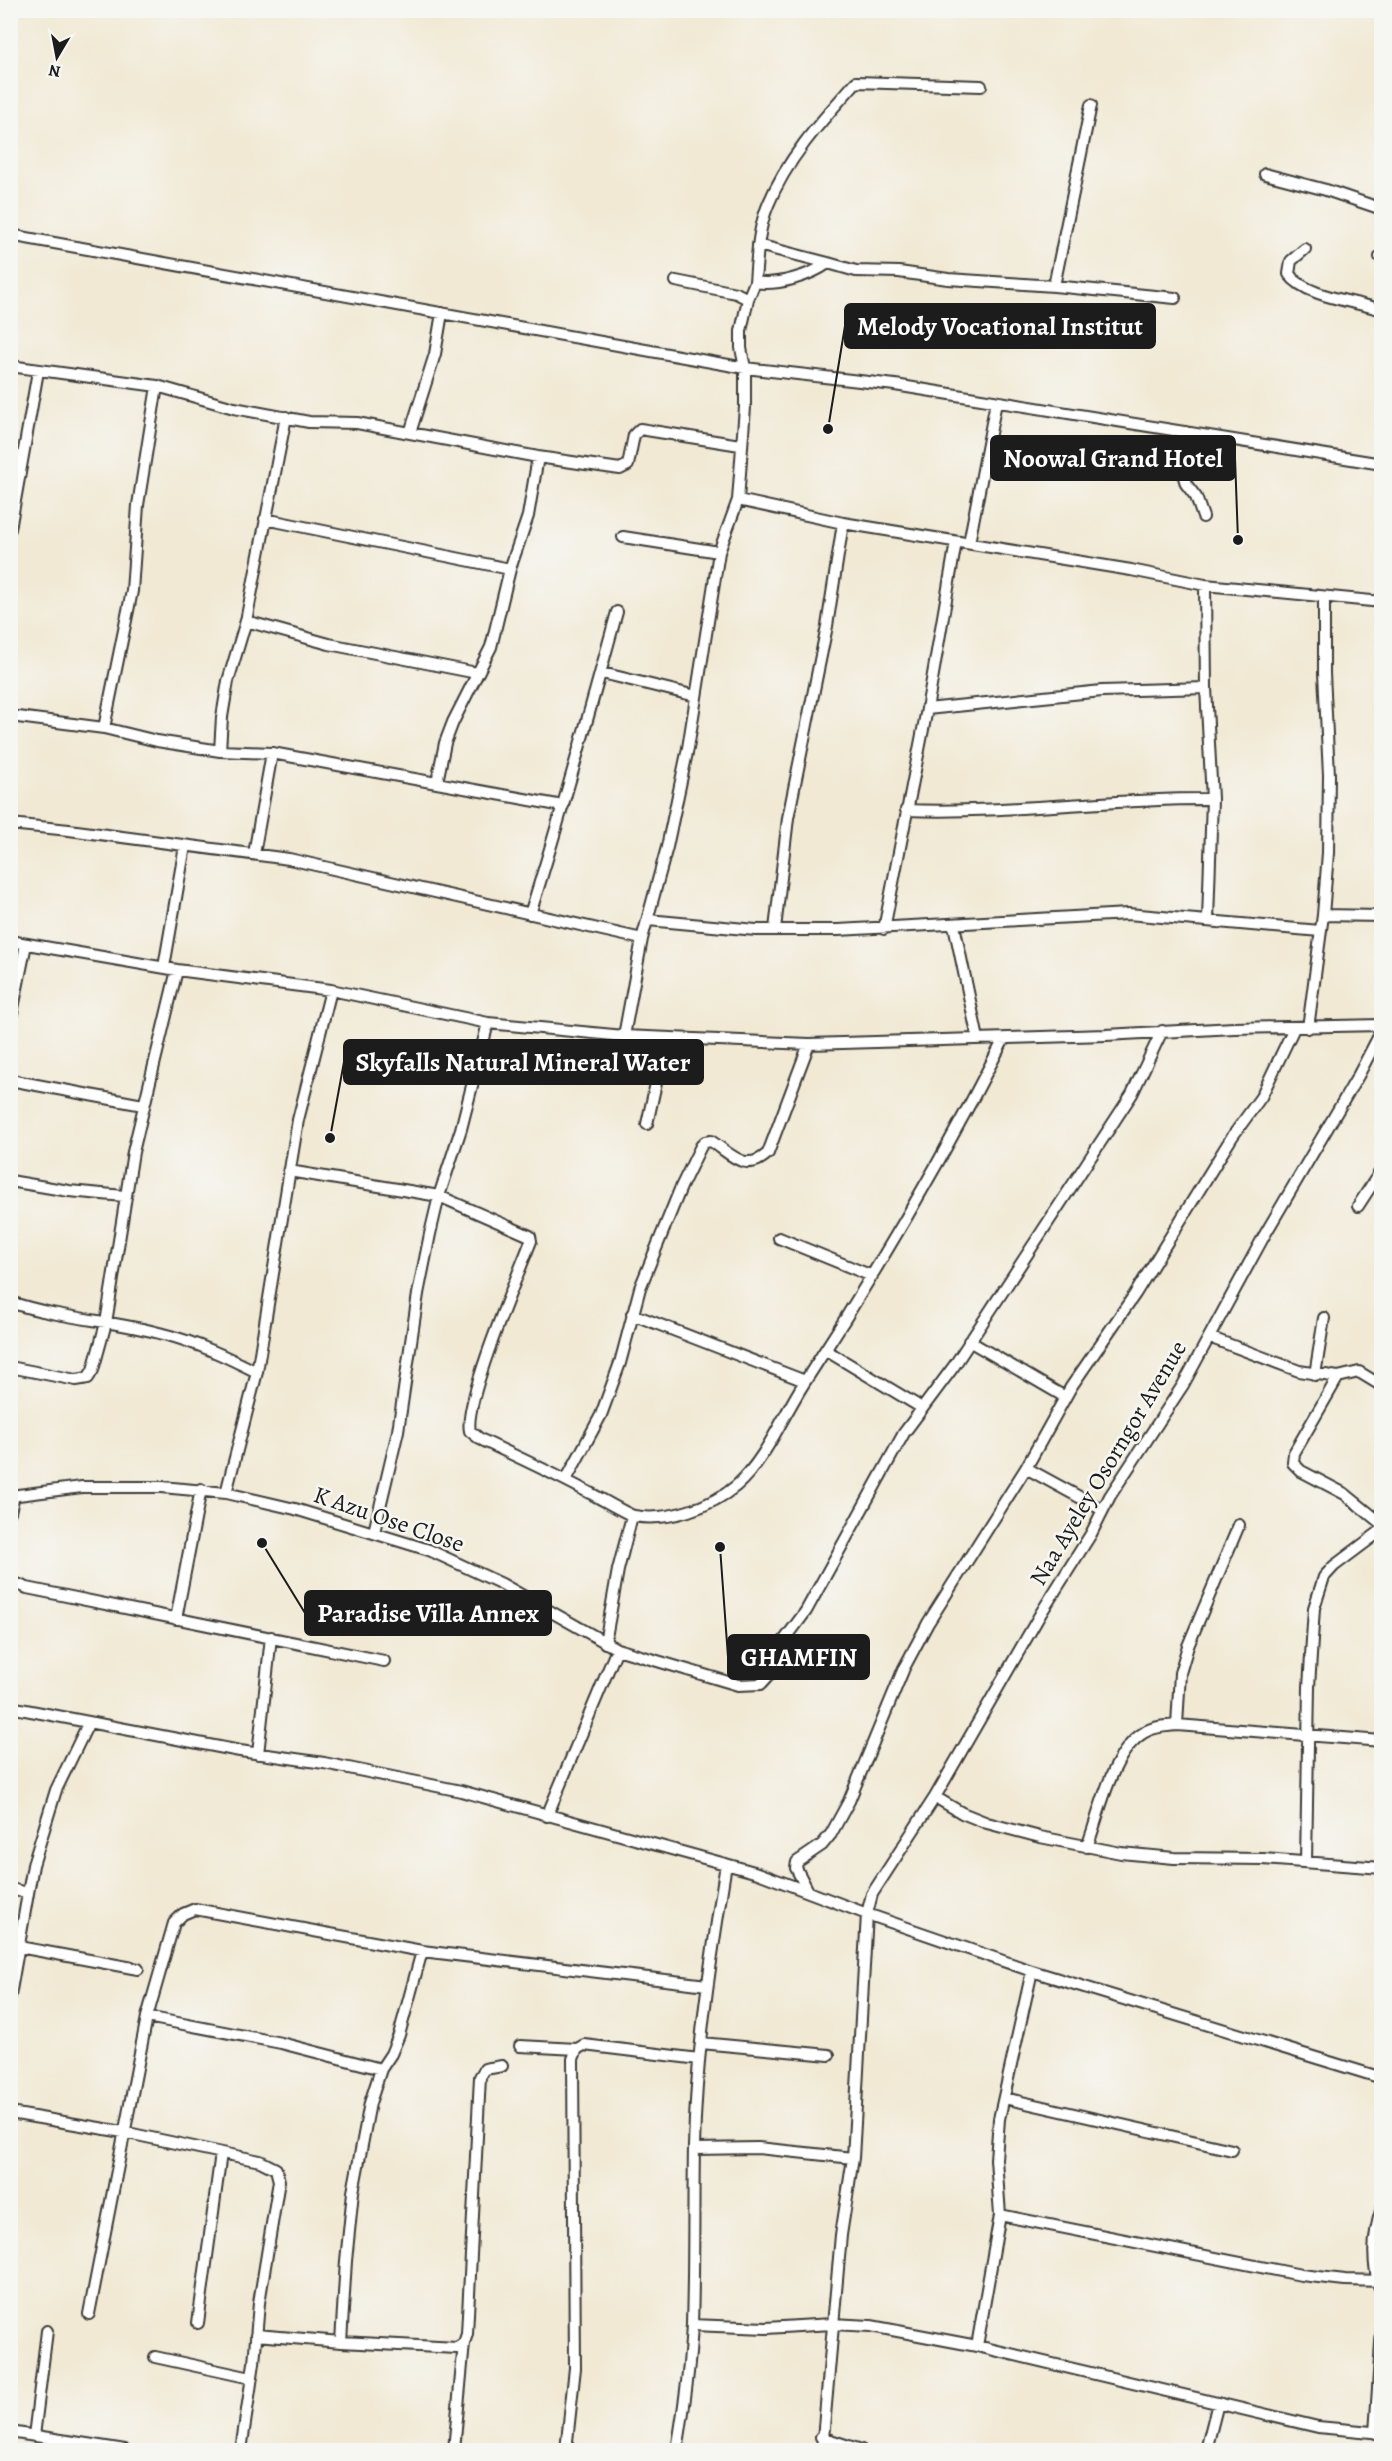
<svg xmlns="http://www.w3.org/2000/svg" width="1392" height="2461" font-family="Alegreya,serif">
<rect width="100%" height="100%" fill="#f6f6f2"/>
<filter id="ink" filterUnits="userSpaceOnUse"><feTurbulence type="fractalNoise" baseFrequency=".0167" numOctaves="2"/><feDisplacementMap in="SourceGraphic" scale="12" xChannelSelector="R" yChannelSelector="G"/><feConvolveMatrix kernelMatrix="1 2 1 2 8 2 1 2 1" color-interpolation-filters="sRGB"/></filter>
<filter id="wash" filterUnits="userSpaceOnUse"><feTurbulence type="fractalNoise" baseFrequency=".008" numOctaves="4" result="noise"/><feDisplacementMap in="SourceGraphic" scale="24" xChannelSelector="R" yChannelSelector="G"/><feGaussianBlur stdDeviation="1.35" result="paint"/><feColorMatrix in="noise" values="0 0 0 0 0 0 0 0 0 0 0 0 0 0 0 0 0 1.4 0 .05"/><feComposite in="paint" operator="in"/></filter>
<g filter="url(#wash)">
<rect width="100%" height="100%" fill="#f1e9d4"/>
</g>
<g filter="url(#ink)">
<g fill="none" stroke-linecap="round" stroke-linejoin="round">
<!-- street casing -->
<g stroke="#3c3b38" stroke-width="14">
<path id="street" d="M1265,174l61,16 56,19
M10,235l735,133 150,17 487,79
M758,245l70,18
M1305,249l-14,12 -2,13c16,23 66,27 93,36
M1380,257l2,-3
M676,281l60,12 12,6
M755,282c2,-25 3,-53 13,-77 19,-47 55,-86 88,-123l125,4
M1054,286l37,-181
M10,366l147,20 77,22 75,14 48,1 181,34 82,12 8,-4 6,-30 6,-6 100,16
M1186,432l-2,45 2,7 10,13 7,20
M410,433l25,-79 7,-41
M738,500l105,23 288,47 74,15 177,17
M265,519l245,50
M10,529l28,-158
M623,537l96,15
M969,543l27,-141
M1205,585l1,103 6,111 -4,121
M246,621l83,23 148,29
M602,673l94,23
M927,709l175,-18 104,-3
M10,716l94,12 53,13 63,10 52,2 291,53
M104,728l28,-137 6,-86 19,-119
M220,751l2,-34 6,-36 18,-60 40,-204
M437,782l8,-39 8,-21 38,-75 19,-78 18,-53 10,-59
M906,810c103,4 204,-12 306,-11
M10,824l59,6 220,29 353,80
M254,854l18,-101
M530,914c32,-100 59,-201 87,-302
M1323,915l59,1
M648,920l108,10h82l290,-16 192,17
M954,925l24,114
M775,929l13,-111 39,-192 16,-103
M884,929l43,-220 29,-167
M10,941l167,29 154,20 157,33 136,13 185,8 297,-9 128,-7 148,-3
M164,967l21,-121
M10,1023l16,-79
M1308,1028l15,-113 5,-62 1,-78 -5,-102v-75
M624,1036l18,-97 25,-92 21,-99 31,-196 19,-52 7,-93v-39l-4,-20v-17l7,-32 7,-17c22,4 55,-6 73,-19l28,8 43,1 49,7 106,7 121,12
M10,1080l133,25
M647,1124l19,-86
M289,1171l150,25 91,40 1,5c-13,34 -68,162 -61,190l10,8c35,17 71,33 106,52 9,4 42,24 48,25 33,6 77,-9 102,-30 30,-26 48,-73 70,-106 72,-110 138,-224 198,-341
M10,1181l59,10 55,5
M1358,1206l24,-37
M779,1238l93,38
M10,1302c50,17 103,18 153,32 33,8 64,23 94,38
M632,1314l173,67
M1209,1337l90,34 39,6 21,-5 23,14
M969,1341l96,56
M827,1351l95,57
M10,1367l66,13 12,-2 5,-8 13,-47 27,-171 44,-182
M1315,1375l9,-57
M1338,1377l-44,76 -1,10 8,8 44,23 37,30
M1026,1468l77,42
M566,1480l35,-65 19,-52 20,-75 41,-101 20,-41 4,-4 6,-1c20,13 35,33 57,12l41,-109
M226,1493l31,-121 41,-252 33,-130
M10,1496l72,-9h80l64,6 69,16 134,41 73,34 115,65 121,36 23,-1 9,-10 13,-32 23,-31 98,-178 50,-67 178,-272 30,-63
M10,1512l4,-17
M374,1532l24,-101 20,-137 12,-60 9,-38 22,-67 27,-106
M10,1581l17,7 357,73
M176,1619l25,-130
M605,1643l13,-73 14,-54
M10,1707l230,44 84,12 137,28 297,82 109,41 165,57 350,107
M1177,1725l3,-52 8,-27 51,-121
M258,1754l13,-117
M935,1797l27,16 25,10 53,14 81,16 53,5 89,1 119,9
M547,1816l70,-167
M1087,1847c13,-34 24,-96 58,-115 9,-6 22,-6 32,-7l205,16
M1306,1862l3,-175 5,-79 10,-31 10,-11 48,-36
M10,1889l18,4
M808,1891l-12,-23 1,-6 25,-17 9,-11 18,-33 55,-133 24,-45 98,-155 45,-81 64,-93 97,-157 29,-40 33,-69
M19,1947l119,22
M10,1996l23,-131 23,-75 33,-68
M147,2017l134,26 100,26
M701,2043l128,12
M520,2046l57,3
M1004,2098l228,52
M10,2113l113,19 137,29 16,8 3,12 -20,122 -5,60 -13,87
M694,2149l64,-1 95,10
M1382,2208c-10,29 -11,57 0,86
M1000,2215l301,60 44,5 37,1
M89,2314l58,-297 27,-94 9,-9 12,-5 227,42 285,34
M198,2323l23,-170
M692,2325l74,3 66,-4 39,2 106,20 341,81 64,6
M256,2335l85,7 116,6 7,-5 3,-9 13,-257 5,-8 17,-3
M341,2342l5,-81 7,-69 17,-89 11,-34 10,-15 8,-19 23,-84
M977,2346l23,-131 -4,-56 3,-40 33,-148
M155,2357l96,21
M10,2432l115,18
M1375,2433l7,-105
M34,2436l13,-105
M821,2437l40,13
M454,2450l10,-107
M566,2450l9,-82 -2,-309 4,-10 7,-4 115,14
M677,2450c7,-41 13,-84 15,-126 2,-59 1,-118 2,-177 2,-95 17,-189 32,-283
M822,2450l19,-215 12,-77 14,-244 5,-20 63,-97 106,-184 50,-79 19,-38 73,-111 81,-149 94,-160 24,-46
M1206,2450l12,-47"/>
</g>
<!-- street -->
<use href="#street" stroke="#fff" stroke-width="10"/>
</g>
</g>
<g text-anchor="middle" stroke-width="5" stroke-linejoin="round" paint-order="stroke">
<!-- street labels -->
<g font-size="24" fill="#1c1c1c" stroke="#f6f6f2">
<text transform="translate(1108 1463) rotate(-59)" y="8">Naa Ayeley Osorngor Avenue</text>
<text transform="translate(389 1519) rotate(19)" y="8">K Azu Ose Close</text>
</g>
</g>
<!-- callouts -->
<path fill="none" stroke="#1c1c1c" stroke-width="2" d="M828 429L845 326M1238 540L1235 458M330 1138L344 1062M262 1543L305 1613M720 1547L728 1657"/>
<g fill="#1c1c1c" stroke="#f6f6f2" stroke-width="2">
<circle cx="828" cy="429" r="6"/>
<circle cx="1238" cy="540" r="6"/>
<circle cx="330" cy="1138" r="6"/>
<circle cx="262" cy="1543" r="6"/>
<circle cx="720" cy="1547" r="6"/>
</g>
<g fill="#1c1c1c" stroke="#1c1c1c" stroke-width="2">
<rect x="845" y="304" width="310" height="44" rx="6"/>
<rect x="991" y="436" width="244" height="44" rx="6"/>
<rect x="344" y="1040" width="359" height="44" rx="6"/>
<rect x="305" y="1591" width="246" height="44" rx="6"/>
<rect x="728" y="1635" width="141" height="44" rx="6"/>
</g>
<g font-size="26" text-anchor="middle" font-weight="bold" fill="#fff">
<text x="1000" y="335">Melody Vocational Institut</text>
<text x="1113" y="467">Noowal Grand Hotel</text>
<text x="523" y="1071">Skyfalls Natural Mineral Water</text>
<text x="428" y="1622">Paradise Villa Annex</text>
<text x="799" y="1666">GHAMFIN</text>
</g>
<!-- margin -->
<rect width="1392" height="2461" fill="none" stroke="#f6f6f2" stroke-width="36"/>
<!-- north arrow -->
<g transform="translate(57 57) rotate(190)" stroke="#f6f6f2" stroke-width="4.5" paint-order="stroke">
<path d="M0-4.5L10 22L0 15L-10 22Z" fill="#1c1c1c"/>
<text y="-9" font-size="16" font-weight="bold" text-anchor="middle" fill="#1c1c1c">N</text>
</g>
</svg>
